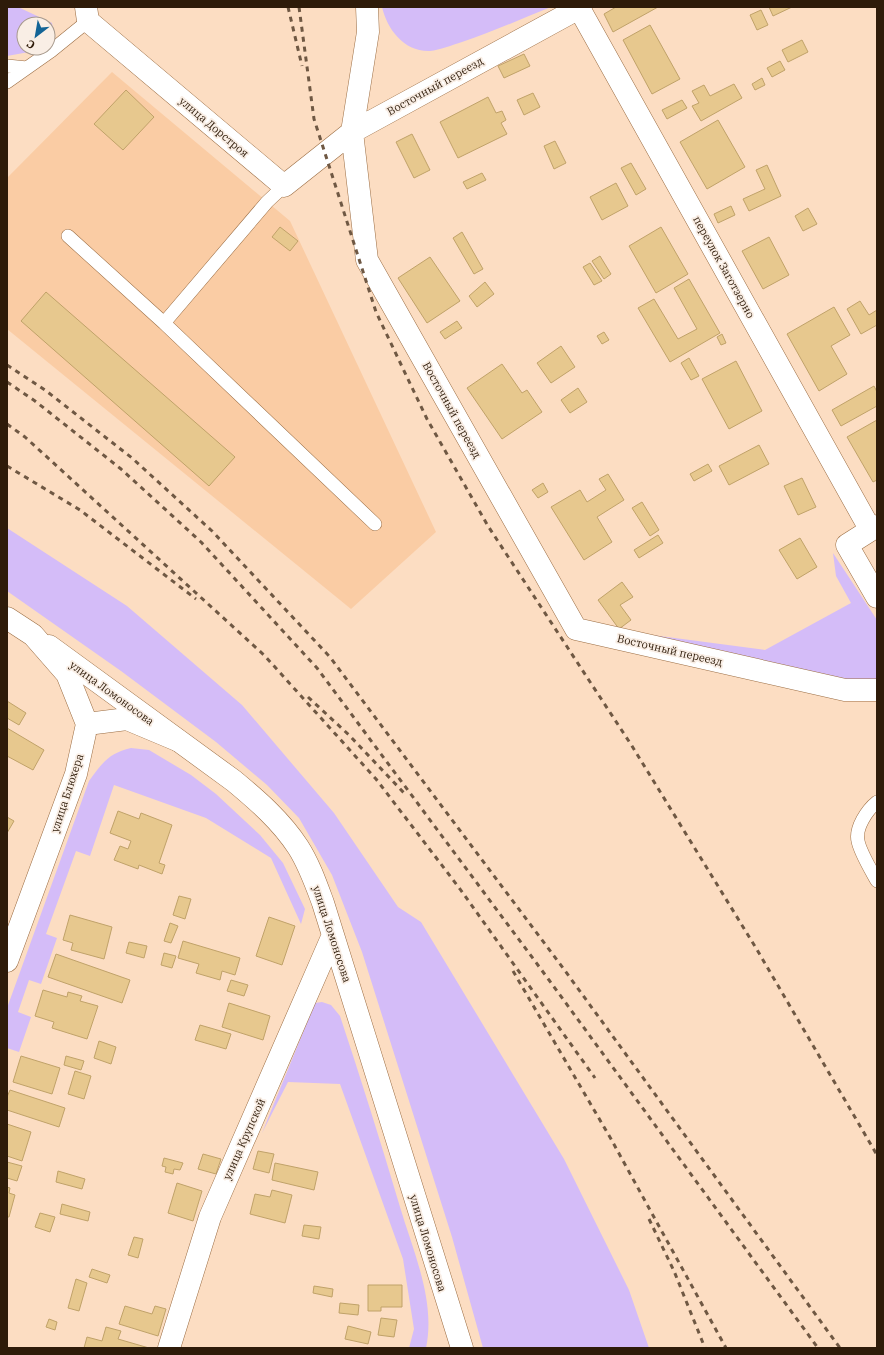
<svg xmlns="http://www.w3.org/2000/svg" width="884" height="1355" font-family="'IBM Plex Serif',serif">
<rect width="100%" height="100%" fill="#fcddc2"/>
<!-- built -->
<path fill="#facca4" d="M112,72l178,149 146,311 -85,77 -344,-280v-151z"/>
<!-- green -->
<path fill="#d4bcf8" d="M7,7h11l34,16 1,7 -5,5v-11h-24v24h12l-7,4 -22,4z
M382,7h169c-30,12 -59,25 -89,35 -10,3 -22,8 -32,9 -26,1 -43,-22 -48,-44z
M7,528l120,78 115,99 92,108 64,94 23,15 143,237 65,131 20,58h-166l-31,-111 -90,-285 -30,-77 -33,-57 -32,-33 -51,-43 -95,-71 -114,-80z
M833,553l44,67v62l-19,-1 -238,-43 -6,-8 151,20 86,-47 -15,-27z
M131,748l18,2 42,25 25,19 44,41 23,28 22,46 -4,15 -30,-66 -65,-40 -92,-33 -24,71 -14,-5 -30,83 11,4 -16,46 -12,-4 -11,32 13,5 -12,35 -12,-4v-40l82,-227c13,-18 20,-28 42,-33z
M322,1002l9,3 9,11c21,63 41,127 60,191 13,44 36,94 26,141h-17l5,-19 -11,-70 -63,-175 -52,-2 -26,51 53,-130z"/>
<!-- building -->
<path fill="#e7c88e" stroke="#c0a269" d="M616,7h42l-45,25 -9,-18z
M769,7h23l-19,9z
M761,10l7,15 -11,5 -7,-15z
M650,25l30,54 -28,15 -29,-54z
M802,40l6,12 -20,10 -6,-12z
M524,54l6,12 -26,12 -6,-12z
M780,61l5,9 -13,7 -5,-9z
M762,78l3,7 -10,5 -3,-6z
M734,84l8,14 -41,23 -9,-15 7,-3 -7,-12 12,-6 6,11z
M126,90l28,27 -31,33 -29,-26z
M533,93l7,14 -16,8 -7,-15z
M488,97l8,16 6,-2 4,9 -5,3 6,11 -49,24 -18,-36z
M682,100l5,8 -20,11 -5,-9z
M718,120l27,47 -38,22 -27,-47z
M412,134l18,36 -16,8 -18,-36z
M555,141l11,22 -12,6 -10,-23z
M631,163l15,26 -10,6 -15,-27z
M767,165l14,31 -32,15 -6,-12 22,-10 -9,-19z
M482,173l4,7 -19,9 -4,-7z
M616,183l12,23 -26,14 -12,-23z
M731,206l4,9 -17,8 -4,-9z
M808,208l9,16 -14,7 -8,-15z
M280,227l18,14 -8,10 -18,-14z
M661,227l27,47 -32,19 -27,-47z
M462,232l21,37 -9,5 -21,-36z
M769,237l20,38 -26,14 -21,-38z
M600,256l11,18 -7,5 -12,-18z
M430,257l30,44 -33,22 -29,-45z
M590,263l12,18 -8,4 -11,-18z
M689,279l31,54 -50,29 -32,-54 16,-9 24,40 19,-10 -23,-41z
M485,282l9,12 -17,13 -8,-11z
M46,292l189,165 -26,29 -188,-165z
M860,301l9,14 8,-5v15l-16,9 -14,-25z
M834,307l16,28 -19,11 16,28 -28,17 -32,-57z
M457,321l5,7 -17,11 -5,-7z
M604,332l5,8 -7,4 -5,-8z
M722,334l4,9 -5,2 -4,-8z
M561,346l14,21 -24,16 -14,-20z
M689,358l10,18 -8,4 -10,-17z
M736,361l26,50 -33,18 -27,-50z
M502,364l20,29 5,-3 15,22 -40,27 -35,-51z
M874,386l3,6v14l-36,20 -9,-16z
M578,388l9,14 -17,11 -9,-13z
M877,420v60l-4,2 -26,-45z
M759,445l10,19 -40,21 -10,-19z
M708,464l4,7 -18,10 -4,-7z
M608,474l16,26 -27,17 15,25 -28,18 -33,-53 29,-17 7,12 19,-12 -7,-11z
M802,478l14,29 -18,8 -14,-29z
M543,483l5,9 -10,6 -6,-8z
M642,502l17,28 -9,6 -18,-28z
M658,535l5,8 -24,15 -5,-8z
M800,538l17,29 -20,12 -18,-29z
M622,582l11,15 -13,8 11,15 -12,9 -21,-29z
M7,701l19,12 -7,12 -12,-7z
M7,728l37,22 -11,20 -26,-14z
M118,811l21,8 2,-6 31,12 -13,38 6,2 -3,9 -23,-9 -1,4 -24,-9 6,-14 8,3 3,-8 -21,-8z
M7,817l7,4 -7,12z
M179,896l12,3 -6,20 -12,-4z
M70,915l42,12 -8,32 -33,-9 2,-7 -10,-3z
M269,917l26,9 -13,39 -26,-9z
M170,923l8,3 -7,17 -7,-2z
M183,941l57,17 -5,17 -13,-4 -2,9 -24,-7 3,-9 -21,-6z
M129,942l18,4 -3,12 -18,-5z
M164,953l12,3 -4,12 -11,-3z
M56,954l74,26 -8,23 -74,-26z
M231,980l17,5 -4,11 -17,-5z
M43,990l24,7 1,-5 14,4 -2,5 18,5 -11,33 -35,-11 2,-6 -19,-6z
M229,1003l41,13 -7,24 -41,-13z
M200,1025l31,9 -5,15 -31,-9z
M99,1041l17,6 -5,17 -17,-6z
M21,1056l39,12 -8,26 -39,-12z
M66,1056l18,5 -3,9 -17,-5z
M75,1071l16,5 -7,23 -16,-5z
M10,1090l55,18 -6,19 -52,-17v-13z
M7,1124l24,8 -9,29 -15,-5z
M258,1151l16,3 -5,19 -16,-4z
M203,1154l18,5 -5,15 -18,-5z
M164,1158l19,5 -3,7 -6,-1 -1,5 -8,-2 1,-5 -4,-1z
M7,1162l15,4 -5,15 -10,-3z
M275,1163l43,9 -4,18 -42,-10z
M58,1171l27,8 -3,10 -26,-7z
M177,1183l25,8 -9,30 -25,-8z
M7,1187l3,1 -1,5 6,2 -6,22h-2z
M272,1190l20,5 -7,28 -35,-9 5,-20 15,3z
M62,1204l28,8 -2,9 -28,-7z
M40,1213l15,4 -5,15 -15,-5z
M304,1225l17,2 -2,12 -17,-3z
M134,1237l9,2 -5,19 -10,-3z
M92,1269l18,6 -3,8 -18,-6z
M76,1279l11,4 -8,28 -11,-3z
M368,1285h34v22h-21v4h-13z
M314,1286l19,3 -1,8 -19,-4z
M340,1303l19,2 -1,10 -19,-2z
M125,1306l27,8 3,-8 11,3 -8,27 -39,-12z
M381,1318l16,2 -3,17 -16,-2z
M49,1319l8,3 -2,8 -9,-3z
M348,1326l23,6 -3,12 -23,-5z
M106,1327l15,4 -3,8 31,9h-65l3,-11 15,4z"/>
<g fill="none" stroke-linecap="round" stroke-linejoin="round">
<!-- lane casing -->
<g stroke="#9b6d43" stroke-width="14">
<path id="lane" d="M7,66l20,2
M7,82l44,-31 37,-30
M68,236l96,87 211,201
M164,323l103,-121 17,-16
M877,802c-10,8 -22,26 -19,39 2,11 13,29 19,40"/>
</g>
<!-- street casing -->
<g stroke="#9b6d43" stroke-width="23">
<path id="street" d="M86,7l2,14 196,165 68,-54 229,-125
M367,7l1,25 -16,100 15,128 209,369 269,61h32
M579,8l291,521
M877,526l-30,19 30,52
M49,646l185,135c24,20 47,40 64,66 11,17 18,37 25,56l139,445
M169,1348l41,-131 123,-282"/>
</g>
<!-- secondary casing -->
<g stroke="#9b6d43" stroke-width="23">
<path id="secondary" d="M7,618l26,17 34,39 20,50 -11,50 -69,187
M87,724l40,-5 50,21"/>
</g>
<!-- lane -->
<use href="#lane" stroke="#fff" stroke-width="13"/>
<!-- street -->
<use href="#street" stroke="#fff" stroke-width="22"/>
<!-- secondary -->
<use href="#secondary" stroke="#fff" stroke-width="22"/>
<!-- rail -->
<path stroke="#6f5843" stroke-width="3" stroke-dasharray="5 5" stroke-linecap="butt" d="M288,7l14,59
M299,7l15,112 62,193 51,107 61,107 144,220 124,202 121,207
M7,365l38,25 87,68 80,73 118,126 233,311 277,380
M7,382l28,19 86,68 80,73 116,126 232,312 269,368
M7,424l18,13 239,218 112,124 84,110 135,189
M7,466l73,44 116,89
M308,697l41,38 55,58
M513,971l98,168 115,209
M649,1219l25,52 31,77"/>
</g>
<g text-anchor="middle" stroke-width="3.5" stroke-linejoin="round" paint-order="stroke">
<!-- street labels -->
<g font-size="11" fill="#2e1b09" stroke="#f9eee5">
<text transform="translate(435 86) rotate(-29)" y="4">Восточный переезд</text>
<text transform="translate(214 127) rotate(40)" y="4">улица Дорстроя</text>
<text transform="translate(724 267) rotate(61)" y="4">переулок Заготзерно</text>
<text transform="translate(452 410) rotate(61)" y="4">Восточный переезд</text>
<text transform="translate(670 650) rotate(13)" y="4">Восточный переезд</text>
<text transform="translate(112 693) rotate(36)" y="4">улица Ломоносова</text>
<text transform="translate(67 793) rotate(-72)" y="4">улица Блюхера</text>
<text transform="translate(332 934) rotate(72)" y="4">улица Ломоносова</text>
<text transform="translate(244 1139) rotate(-66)" y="4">улица Крупской</text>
<text transform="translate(428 1243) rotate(73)" y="4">улица Ломоносова</text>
</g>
</g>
<!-- border -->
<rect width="884" height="1355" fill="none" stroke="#2e1b09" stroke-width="16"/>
<!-- north arrow -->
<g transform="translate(36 36) rotate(211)"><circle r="19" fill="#f9eee5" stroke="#a89a8d"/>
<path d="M0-3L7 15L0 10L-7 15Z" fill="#136496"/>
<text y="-6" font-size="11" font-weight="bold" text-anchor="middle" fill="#2e1b09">С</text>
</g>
</svg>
